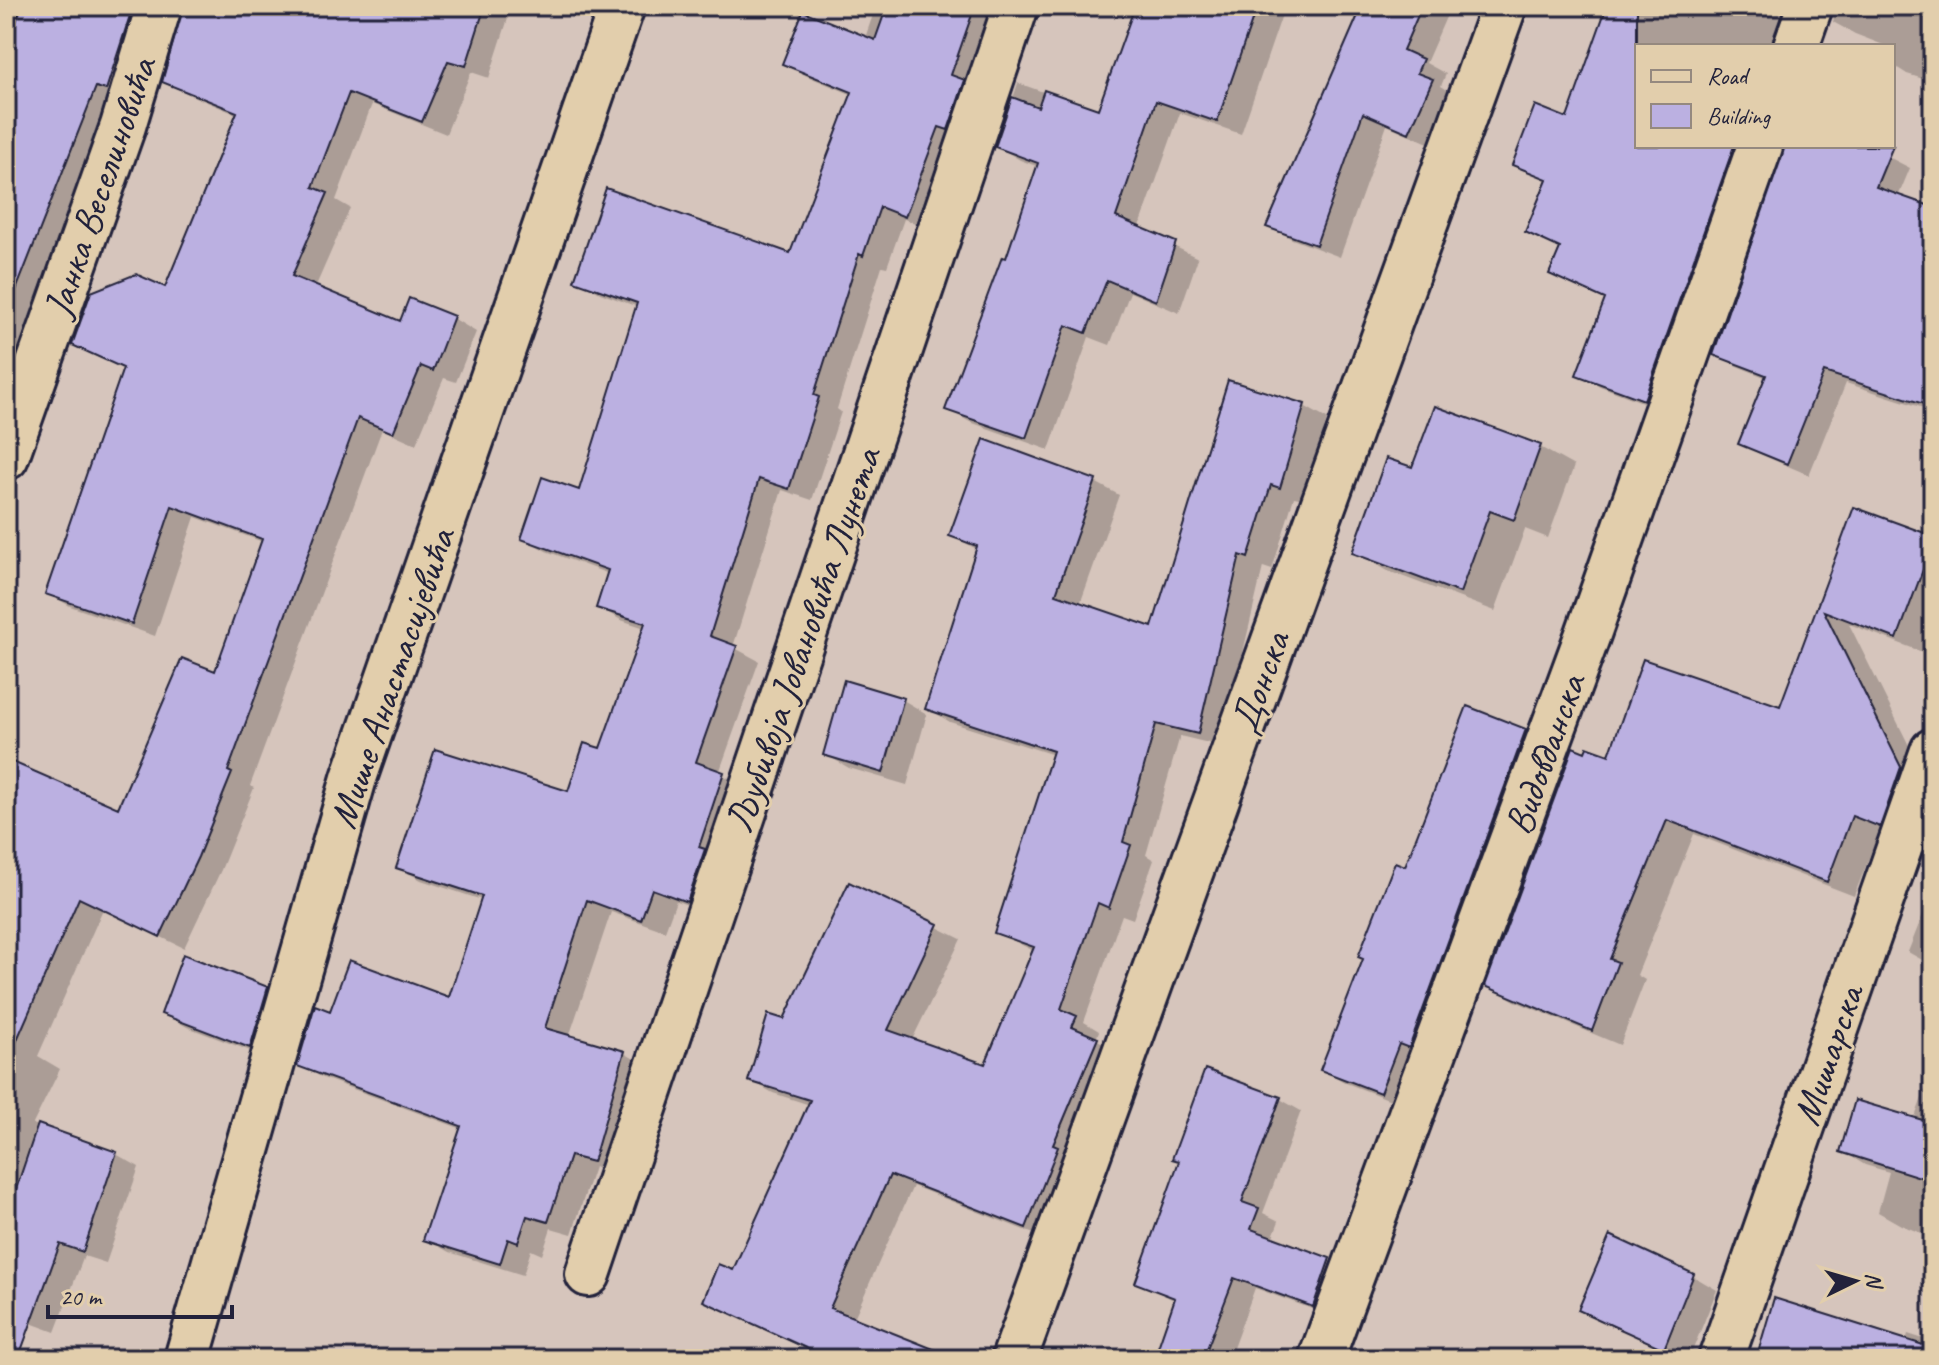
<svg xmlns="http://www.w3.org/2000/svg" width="1939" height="1365" font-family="Caveat,sans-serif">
<rect width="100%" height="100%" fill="#d6c5bc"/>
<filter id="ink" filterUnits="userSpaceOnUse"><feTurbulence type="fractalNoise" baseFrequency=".0125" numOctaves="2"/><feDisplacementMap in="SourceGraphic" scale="16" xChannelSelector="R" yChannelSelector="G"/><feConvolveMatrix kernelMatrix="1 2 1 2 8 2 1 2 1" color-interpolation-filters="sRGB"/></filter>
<g filter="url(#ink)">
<!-- shadow -->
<path fill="#0003" d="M6,6h155l-155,390z
M185,6h327l-23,72 -18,-6 -25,62 -74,-30 -36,96 14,8 -35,80 86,36 52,-6 23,14 -20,50 -12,-4 -28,66 -34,-15 -132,357 4,2 -33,82 -37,78 -81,-39 -65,147 22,13 -27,55 83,30 23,13 -33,96 -22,-7 -29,76 -49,-18v-553l114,50 96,-137 47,-132 -68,-25 -40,119 -85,-30 -23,-13 119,-304 72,-174 -50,-21 -23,-13z
M876,6h135l-82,222 -25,-9 -17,48 -5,-1 -45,143 4,3 -29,88 -30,-10 -49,157 26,14 -40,112 27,14 -35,126 -35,-12 -11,30 -54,-19 -42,125 55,16 23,13 -31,108 -22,-7 -22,67 -21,-6 -9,27 -11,-5 -8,25 -74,-23 -23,-13 36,-110 -139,-51 -23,-13 31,-52 119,-13 32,-100 -61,-20 -23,-13 171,-73 32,-43 44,-123 -24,-8 -23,-13 11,-33 -63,-23 -23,-13 57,-45 58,-186 -38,-14 -23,-13 214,-24 62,-161 -46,-19 -23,-13 81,-25z
M1137,6h148l-44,128 -61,-21 -41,116 59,29 -19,55 -49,-21 -20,53 -21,-8 -40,113 -79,-28 -23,-13 60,-148 32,-94 -19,-7 -23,-14 21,-63 81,29z
M1364,6l86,2 -24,55 20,11 -5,12 15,9 -23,50 -46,-20 -47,132 -48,-18 -23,-13z
M1609,6h202l-16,40h-158v100h123l-94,265 -66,-25 -21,-12 27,-74 -55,-26 10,-25 -34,-17 21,-51 -33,-17 53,-44z
M1836,6h97v76l-26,-8 -14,-9v-19h-7l-31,-12 -22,-12z
M1786,146h81l43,22 -12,29 35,13v201l-87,-28 -37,92 -47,-20 -22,-12 27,-65 -30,-12 -22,-12z
M1304,406l23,13 -23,80 -10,-2 -22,73 -9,-3 -42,179 -41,-10 -34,119 8,5 -21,59 -11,-4 -38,107 15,9 -3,8 24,14 -71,187 -136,-54 -59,132 55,41h-83l-120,-59 28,-27 76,-168 -37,-12 -23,-13 35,-58 65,-138 111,55 -49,101 74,27 48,-116 -38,-19 58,-177 -104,-33 -23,-14 51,-158 -27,-15 34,-93 110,40 24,13 -39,109 73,26z
M1540,447l34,19 -26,72 -23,-9 -30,82 -107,-40 -34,-19 60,-82z
M1856,510l77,28v93l-8,22 -76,-29 74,150 -15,67 -28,-11 -26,66 -160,-62 -57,141 8,5 -25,65 -105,-44 -28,-16 123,-227 171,-49z
M845,683l58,17 24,14 -20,71 -58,-17 -24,-14z
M1468,709l57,22 24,14 -145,360 -58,-22 -24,-14 44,-110 40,-90z
M1933,889v77l-25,-14z
M267,989l24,13 -17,58 -87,-33 -24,-14z
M1933,1067v171l-32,-13 -23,-13 11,-40 -24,-7 -23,-14 72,-31z
M1280,1099l21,12 -38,102 16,8 -7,18 57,21 21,12 -16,45 -79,-29 -26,71h-73l20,-58 -39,-19z
M1693,1276l24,14 -28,69 -85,-36 -24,-14z
M1908,1334l25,8v17h-175l148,-18z"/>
<!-- building -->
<path fill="#bbb0e1" stroke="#22223b" stroke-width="2" d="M22,6h111l-27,84 -10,-3 -87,221 -3,-1v-259z
M183,6h302l-19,60 -18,-5 -26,61 -73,-29 -36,94 15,6 -36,83 108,45 9,-23 45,18 -21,55 -12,-5 -28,67 -35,-15 -130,353 4,2 -34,84 -38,80 -81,-39 -73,167v-306l112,49 64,-150 33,13 47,-132 -90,-33 -40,118 -87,-30 78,-226 -51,-23 19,-53 45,-18 29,13 72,-175 -75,-30z
M887,6h88l-24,69 14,5 -17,50 -9,-3 -34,90 -25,-10 -17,49 -4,-2 -45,141 5,2 -30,92 -30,-10 -49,157 27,10 -41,116 28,10 -25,75 6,2 -18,53 -35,-13 -11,31 -54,-20 -42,128 80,23 -32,111 -23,-6 -22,66 -21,-6 -9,27 -10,-4 -8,25 -77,-24 38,-114 -164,-60 18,-61 15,6 19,-51 100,37 33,-101 -86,-28 39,-119 133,42 16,-48 16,5 45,-125 -49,-15 12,-38 -87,-31 21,-62 37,13 58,-187 -63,-22 32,-93 184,65 62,-161 -70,-28 21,-53 72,29z
M1135,6h122l-40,116 -61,-21 -40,116 60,25 -20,59 -49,-21 -21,53 -20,-8 -40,113 -81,-28 57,-153 4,1 32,-95 -43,-16 17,-50 26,10 6,-17 54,19z
M1362,6h60l-19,44 20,9 -6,14 16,6 -24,54 -46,-20 -47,132 -50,-18z
M1607,6h30v140h97l-90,254 -68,-25 29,-76 -56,-25 11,-26 -35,-16 22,-53 -35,-14 23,-60 32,13z
M1784,146h109l-17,41 57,20v200l-109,-35 -37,92 -49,-20 28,-69 -53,-20z
M1228,380l77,24 -25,84 -9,-3 -23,73 -8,-3 -42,179 -42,-10 -33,118 8,3 -22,63 -11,-5 -37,106 16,7 -5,11 26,11 -45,107 5,2 -32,81 -136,-53 -60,133 121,48v3h-121l-127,-58 15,-37 15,6 77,-170 -62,-19 20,-67 16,5 65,-137 89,42 -50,106 97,34 49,-117 -40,-14 59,-182 -128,-42 52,-163 -28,-10 35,-97 112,41 -40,114 96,33z
M1435,406l106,39 -27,75 -24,-9 -30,82 -108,-40 34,-95 26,9z
M1854,507l79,29v7l-36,96 -73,-28 77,156 -21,60 -28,-11 -25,66 -160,-62 -57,139 8,3 -26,69 -107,-45 88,-239 12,5 2,-5 22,8 34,-96 137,47z
M844,680l60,18 -21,75 -60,-18z
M1467,706l59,23 -117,319 -10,-4 -19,49 -60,-23 43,-111 -5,-2 37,-95 10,4z
M183,954l85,33 -18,61 -89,-34z
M1205,1069l76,28 -39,105 17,6 -8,21 79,29 -17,49 -79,-29 -31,81h-49l21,-61 -40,-15 44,-122 -7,-2z
M1855,1100l78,23v20l-10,35 -83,-26z
M38,1124l79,28 -34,100 -23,-8 -42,115h-12v-140z
M1610,1235l84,39 -30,75 -86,-39z
M1774,1298l159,50 -1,11h-176z"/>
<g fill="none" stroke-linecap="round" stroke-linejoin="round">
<!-- street casing -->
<g stroke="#22223b" stroke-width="50">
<path id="street" d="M1796,46l14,-40
M6,457l117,-331 36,-120
M588,1274l428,-1268
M187,1359l167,-581 268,-772
M1014,1359l490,-1353
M1321,1359l267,-725 172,-488
M1721,1359l212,-608"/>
</g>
<!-- street -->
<use href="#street" stroke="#e2ceac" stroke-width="44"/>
</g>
</g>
<g text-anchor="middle" stroke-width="6" stroke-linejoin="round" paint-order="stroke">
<!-- street labels -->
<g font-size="40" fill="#22223b" stroke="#e2ceac">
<text transform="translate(99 187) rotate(-71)" y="14">Јанка Веселиновића</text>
<text transform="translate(802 640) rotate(-71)" y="14">Љубивоја Јовановића Лунета</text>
<text transform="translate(391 678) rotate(-71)" y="14">Мише Анастасијевића</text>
<text transform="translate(1259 682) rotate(-70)" y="14">Донска</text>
<text transform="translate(1544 754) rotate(-70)" y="14">Видовданска</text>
<text transform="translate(1827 1055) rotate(-71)" y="14">Мишарска</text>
</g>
</g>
<!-- margin -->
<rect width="1939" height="1365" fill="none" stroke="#e2ceac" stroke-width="32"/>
<rect x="16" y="16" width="1907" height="1333" fill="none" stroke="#22223b" stroke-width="3" filter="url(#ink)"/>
<!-- legend -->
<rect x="1635" y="44" width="260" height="104" fill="#e2ceac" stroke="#95897f" stroke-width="2"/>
<rect x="1651" y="70" width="40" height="12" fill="#e2ceac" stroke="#95897f" stroke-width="2"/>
<text x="1707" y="84" font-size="24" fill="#22223b">Road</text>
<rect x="1651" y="104" width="40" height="24" fill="#bbb0e1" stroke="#95897f" stroke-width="2"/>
<text x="1707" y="124" font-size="24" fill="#22223b">Building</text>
<!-- north arrow -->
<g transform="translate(1855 1281) rotate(85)" stroke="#e2ceac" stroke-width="6" paint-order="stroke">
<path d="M0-6L14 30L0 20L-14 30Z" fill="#22223b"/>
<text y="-12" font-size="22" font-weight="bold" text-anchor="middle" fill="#22223b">N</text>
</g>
<!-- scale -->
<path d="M48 1305v12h184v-12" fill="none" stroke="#22223b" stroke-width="4"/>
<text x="60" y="1305" font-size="24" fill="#22223b" stroke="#e2ceac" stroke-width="6" paint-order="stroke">20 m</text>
</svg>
